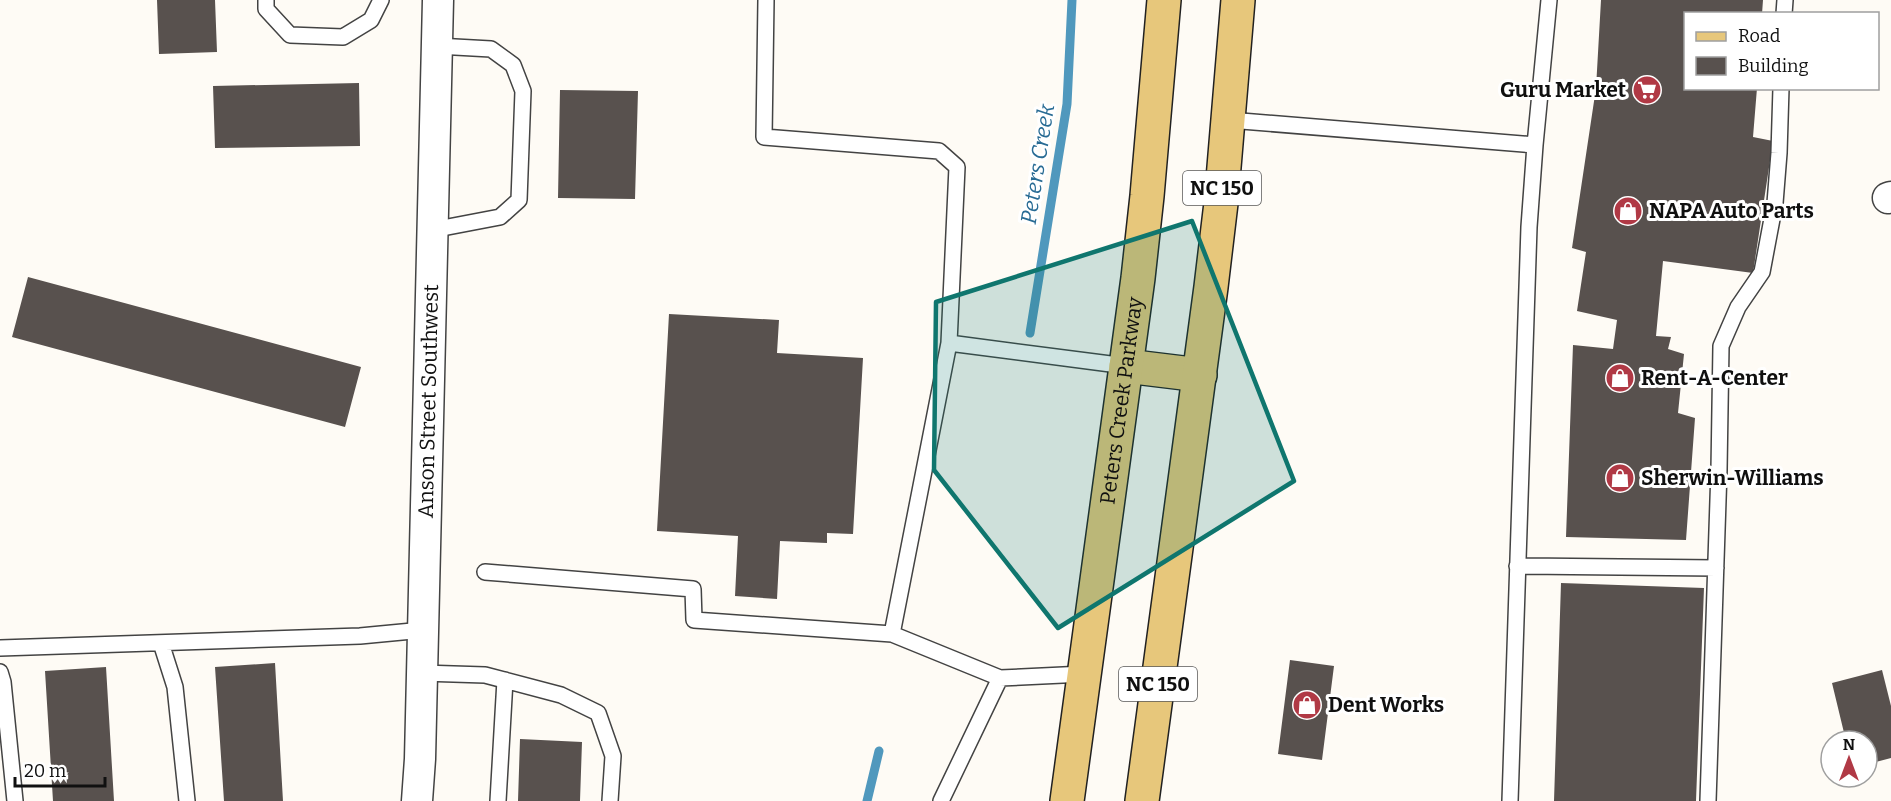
<svg xmlns="http://www.w3.org/2000/svg" width="1891" height="801" font-family="Bitter,serif">
<rect width="100%" height="100%" fill="#fefbf5"/>
<g fill="none" stroke-linecap="round" stroke-linejoin="round">
<!-- stream -->
<path stroke="#5098bd" stroke-width="9" d="M1030,333l37,-229 5,-104
M867,801l12,-50"/>
</g>
<!-- building -->
<path fill="#58514e" d="M157,0h58l2,52 -58,2z
M1601,0h162l-1,14h-76v74h71l-4,49 20,4 -20,132 -90,-12 -7,75 15,1 -3,12 16,5 -6,59 17,5 -9,122 -120,-3 7,-192 40,4 4,-29 -40,-9 9,-59 -14,-4 24,-160z
M359,83l1,63 -145,2 -2,-62z
M560,90l78,1 -3,108 -77,-1z
M28,277l333,90 -16,60 -333,-90z
M669,314l110,6 -2,33 86,5 -10,176 -26,-1v10l-47,-2 -3,58 -42,-3 3,-60 -81,-5z
M1561,583l143,5 -8,213h-142z
M1290,660l44,6 -12,94 -44,-6z
M275,663l8,138h-59l-9,-134z
M106,667l8,134h-61l-8,-130z
M1882,670l9,36v52l-19,5 -1,-3 -4,1v-20h-21l-14,-58z
M520,739l62,3 -2,59h-62z"/>
<g fill="none" stroke-linecap="round" stroke-linejoin="round">
<!-- lane casing -->
<g stroke="#434343" stroke-width="18">
<path id="lane" d="M266,0v9l24,26 53,2 28,-17 10,-20
M766,0l-2,137 175,14 18,16 -8,176 -57,291
M1784,14l1,-14
M1229,120l306,25 -6,82 -19,574
M1535,145l14,-145
M432,230l68,-13 19,-17 4,-109 -10,-26 -22,-16 -54,-3
M949,343l177,23
M1517,566l199,2
M485,572l208,17 1,31 198,14 108,44
M161,643l14,44 12,114
M0,648l360,-12 63,-6
M0,672l3,10 12,119
M422,673l63,2 76,20 37,18 15,43 -3,45
M498,801l7,-121
M941,801l59,-123 84,-4
M1708,801l11,-331 2,-124 17,-39 24,-35 13,-69 4,-50 2,-65"/>
</g>
<!-- street casing -->
<g stroke="#434343" stroke-width="33">
<g id="street">
<path d="M1888,198l3,-1"/>
<path id="s1" d="M417,801l3,-42 18,-759"/>
</g>
</g>
<!-- primary casing -->
<g stroke="#212121" stroke-width="36">
<g id="primary">
<path d="M1126,366l74,9"/>
<path id="s2" d="M1067,801l71,-523 9,-82 17,-196"/>
<path d="M1142,801l69,-514 10,-84 17,-203"/>
</g>
</g>
<!-- lane -->
<use href="#lane" stroke="#fff" stroke-width="15"/>
<!-- street -->
<use href="#street" stroke="#fff" stroke-width="30"/>
<!-- primary -->
<use href="#primary" stroke="#e7c77b" stroke-width="33"/>
</g>
<!-- marked area -->
<path fill="#0f766e" fill-opacity="0.2" stroke="#0f766e" stroke-width="4.5" stroke-linejoin="round" d="M1192,221l102,260 -236,147 -124,-158 2,-168z"/>
<!-- icons -->
<defs>
<g id="supermarket-disc" transform="scale(1.5)"><circle r="9.5" fill="#b03945" stroke="#fff"/><path d="M-6-5.5h2.5l.6 2H6L4.5 2H-2.5L-4.4-4H-6ZM-1.5 3.2a1.3 1.3 0 1 0 .1 0ZM3 3.2a1.3 1.3 0 1 0 .1 0Z" fill="#fff"/></g>
<g id="shop-disc" transform="scale(1.5)"><circle r="9.5" fill="#b03945" stroke="#fff"/><path d="M-5-2.5h2.3a2.7 3.5 0 0 1 5.4 0H5L5.5 6h-11ZM-1.5-2.5h3a1.5 2.3 0 0 0-3 0Z" fill="#fff"/></g>
</defs>
<g fill-rule="evenodd">
<use href="#supermarket-disc" x="1647" y="90"/>
<use href="#shop-disc" x="1628" y="211"/>
<use href="#shop-disc" x="1620" y="378"/>
<use href="#shop-disc" x="1620" y="478"/>
<use href="#shop-disc" x="1307" y="705"/>
</g>
<g text-anchor="middle" stroke-width="6" stroke-linejoin="round" paint-order="stroke">
<!-- shield labels -->
<g fill="#fff" stroke="#585858" stroke-width="1.5">
<rect x="1183" y="171" width="78" height="34" rx="4.5"/>
<rect x="1119" y="667" width="78" height="34" rx="4.5"/>
</g>
<g font-size="20" font-weight="bold" fill="#101010">
<text x="1222" y="195">NC 150</text>
<text x="1158" y="691">NC 150</text>
</g>
<!-- poi labels -->
<g font-size="21" font-weight="bold" fill="#101010" stroke="#fff" text-anchor="start">
<text x="1626" y="97" text-anchor="end">Guru Market</text>
<text x="1649" y="218">NAPA Auto Parts</text>
<text x="1641" y="385">Rent-A-Center</text>
<text x="1641" y="485">Sherwin-Williams</text>
<text x="1328" y="712">Dent Works</text>
</g>
<!-- street labels -->
<g font-size="21" fill="#101010" stroke="#fff">
<text dy="7" stroke="none"><textPath href="#s1" startOffset="400">Anson Street Southwest</textPath></text>
<text dy="7" stroke="none"><textPath href="#s2" startOffset="404">Peters Creek Parkway</textPath></text>
</g>
<!-- water labels -->
<g font-size="22" font-style="italic" fill="#286b94" stroke="#fff">
<text transform="translate(1037 164) rotate(-81)" y="8">Peters Creek</text>
</g>
</g>
<!-- legend -->
<rect x="1684" y="12" width="195" height="78" fill="#ffffff" stroke="#9f9f9f" stroke-width="1.5"/>
<rect x="1696" y="32" width="30" height="9" fill="#e7c77b" stroke="#9f9f9f" stroke-width="1.5"/>
<text x="1738" y="42" font-size="18" fill="#101010">Road</text>
<rect x="1696" y="57" width="30" height="18" fill="#58514e" stroke="#9f9f9f" stroke-width="1.5"/>
<text x="1738" y="72" font-size="18" fill="#101010">Building</text>
<!-- north arrow -->
<g transform="translate(1849 759)"><circle r="28" fill="#ffffff" stroke="#9f9f9f" stroke-width="1.5"/>
<path d="M0-4.5L10 22L0 15L-10 22Z" fill="#b03945"/>
<text y="-9" font-size="16" font-weight="bold" text-anchor="middle" fill="#101010">N</text>
</g>
<!-- scale -->
<path d="M15 777v9h90v-9" fill="none" stroke="#101010" stroke-width="3"/>
<text x="24" y="777" font-size="18" fill="#101010" stroke="#ffffff" stroke-width="4.5" paint-order="stroke">20 m</text>
</svg>
